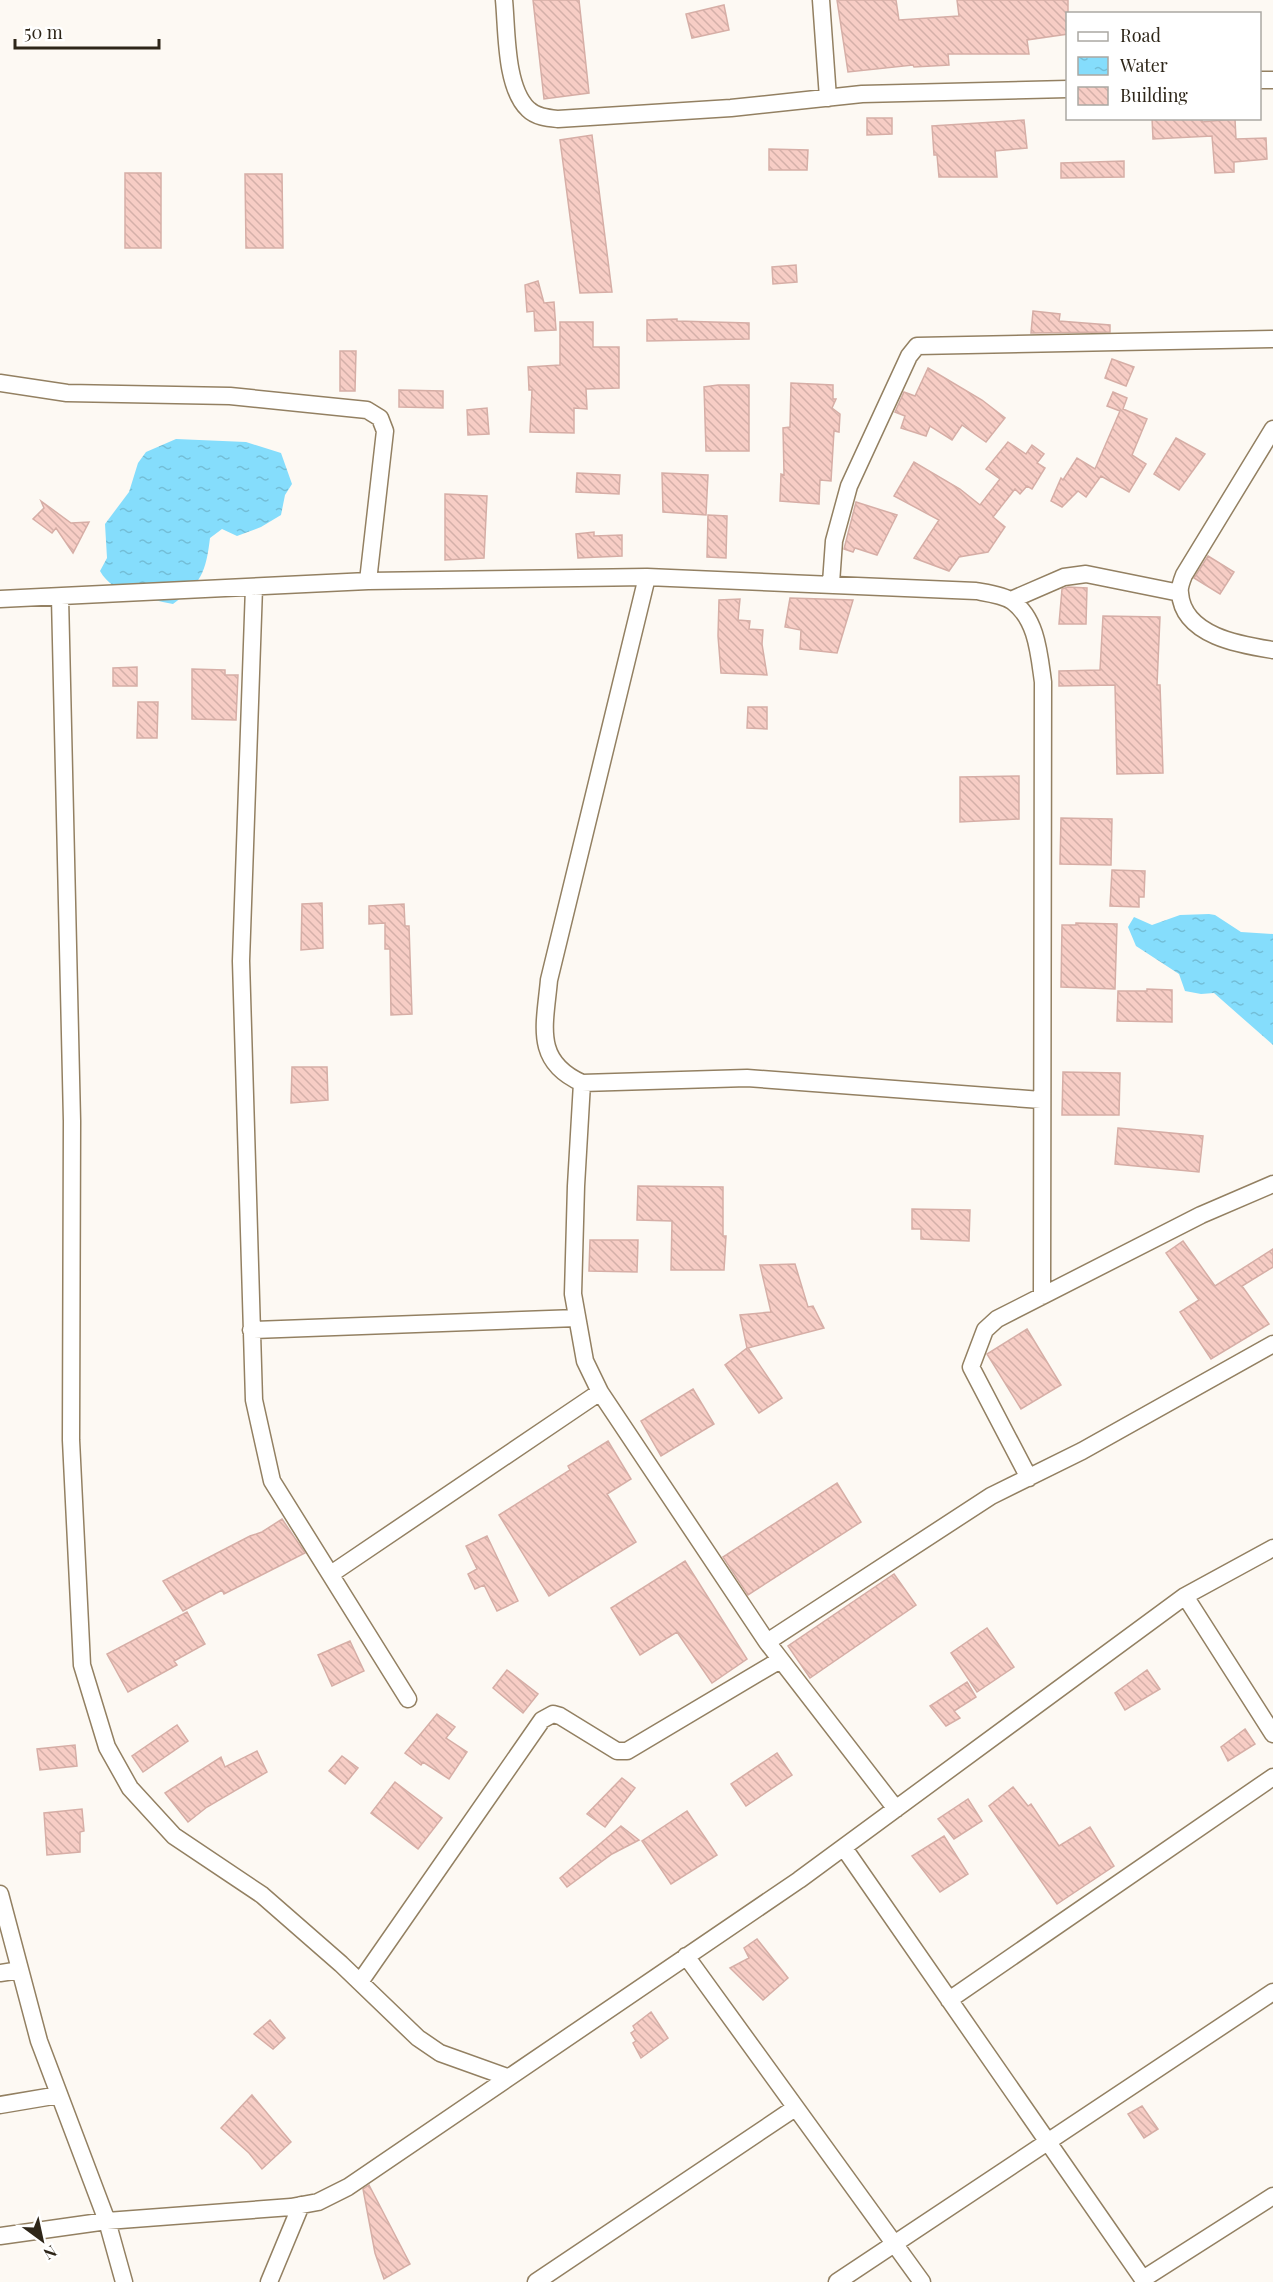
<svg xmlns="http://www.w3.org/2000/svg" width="1273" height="2282" font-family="'Playfair Display',serif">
<defs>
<pattern id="water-ripples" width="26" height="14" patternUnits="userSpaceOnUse" patternTransform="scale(1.5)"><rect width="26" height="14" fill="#85ddfc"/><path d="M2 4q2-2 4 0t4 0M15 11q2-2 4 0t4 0" fill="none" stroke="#73bed7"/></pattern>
<pattern id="building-back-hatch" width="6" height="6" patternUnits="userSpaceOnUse" patternTransform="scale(1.5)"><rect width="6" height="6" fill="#f7cdc5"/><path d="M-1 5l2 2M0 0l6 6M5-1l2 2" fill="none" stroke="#d4b0a9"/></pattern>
</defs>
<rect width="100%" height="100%" fill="#fdf9f3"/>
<!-- water -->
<path fill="url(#water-ripples)" d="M176,439l70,3 35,11 11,31 -7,11 -4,20 -20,12 -24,9 -15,-7 -12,9c-4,34 -9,46 -37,66 -26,-6 -59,-8 -73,-33l7,-13 -2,-34 24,-32 9,-29 8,-11z
M1209,914l6,1 26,17 32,2v111l-59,-52 -13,1 -16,-3 -6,-17 -43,-28 -8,-19 6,-10 18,8 28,-10z"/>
<!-- building -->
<path fill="url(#building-back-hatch)" stroke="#d6aea6" stroke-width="1.5" d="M533,0h46l10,93 -45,6z
M837,0h59l3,20 60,-4 -2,-16h111v34l-41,6 2,14h-81l1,11 -35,2 -1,-2 -65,7z
M724,5l5,25 -37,8 -6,-24z
M867,118h25v16l-25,1z
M1152,118h50v4l33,-3 1,20 30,-1 1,21 -33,3v10l-19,1 -3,-37 -59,3z
M1024,120l3,28 -32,3 2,26h-58l-2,-22h-3l-2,-29z
M592,135l20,157 -32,1 -20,-153z
M769,149l39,1 -1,20h-38z
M1124,161v16l-63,1v-15z
M125,173h36v75h-36z
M245,174h37l1,74h-37z
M796,265l1,17 -24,2 -1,-17z
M538,281l6,22 10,-1 2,28 -21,1 -1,-20 -7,1 -2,-27z
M1033,311l27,3 -1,7 51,4v7l-79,1z
M677,319v2l72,2v16l-102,2v-21z
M560,322h33v25h26v41l-33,1 1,20 -13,-1v25l-44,-1 2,-42h-3l-1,-23 32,-2z
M340,351h16l-1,40h-15z
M1112,359l22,8 -8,19 -21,-8z
M928,368l54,32 23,18 -19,24 -24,-17 -10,15 -22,-14 -4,10 -25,-8 4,-12 -10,-4 9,-20 11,4z
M791,383l42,2v14h3l-4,9 8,6 -1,18 -5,-1 -3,50 -11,-1 -1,24 -39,-3 1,-27 3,1 -1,-47 7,-1z
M718,385h31v66h-43l-2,-64z
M399,390l44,1v17l-44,-1z
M1113,392l14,6 -4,11 24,10 -15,36 14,9 -17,28 -28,-16 -15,21 -8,-6 -16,16 -11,-6 10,-23 2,2 14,-22 18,11 25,-58 -13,-5z
M487,408l2,26 -21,1 -1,-25z
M1176,438l29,16 -26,36 -25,-16z
M1008,442l18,12 6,-9 12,9 -7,9 8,5 -13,21 -5,-3 -7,8 -5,-5 -22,28 12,10 -17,25 -29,5 -10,14 -35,-13 25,-38 -45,-24 20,-34 46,27 20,16 20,-26 -14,-10z
M577,473l43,2 -1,19 -43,-2z
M662,473l46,2 -2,40 -43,-3z
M445,494l42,2 -3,62 -39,2z
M41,501l30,22 18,-1 -16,31 -17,-25 -4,5 -19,-14 11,-11z
M856,502l41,13 -20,40 -22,-7 -2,4 -9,-3z
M708,515l19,1 -1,42 -19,-1z
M594,532v4l28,-1v21l-44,2 -2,-24z
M1208,556l26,16 -14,22 -26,-16z
M1068,587l19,1 -1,36h-27l3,-35z
M790,598l63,2 -16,53 -37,-4 1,-19 -16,-3z
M740,599l-2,21 12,1 -1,8 14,1 -1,14 5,31 -46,-2 -3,-37 1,-36z
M1103,616l57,1 -3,68h3l3,88 -46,1 -2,-89 -56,1v-15l41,-1z
M137,667v19h-24v-18z
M192,669l33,1v5h13l-2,45 -44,-1z
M138,702h20l-1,36h-20z
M748,707h19v22l-20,-1z
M1019,776v43l-59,3v-45z
M1061,818l51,1 -1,46 -51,-1z
M1112,870l33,1 -1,26h-5v10l-29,-1z
M322,903l1,45 -22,2 1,-46z
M404,904l1,22h4l3,88 -21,1 -1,-66h-5v-26l-16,1v-18z
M1076,923l41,1 -2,65 -54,-2 1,-62h14z
M1147,989l25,1v32l-55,-1 1,-30h29z
M292,1067h35l1,33 -37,3z
M1063,1072l57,1 -1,42h-57z
M1118,1128l85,8 -4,36 -84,-8z
M638,1186l85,1v49h3l-2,34h-53l1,-49 -35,-1z
M912,1209l58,1 -1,31 -48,-2v-10h-9z
M590,1240h48l-1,32 -48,-1z
M1183,1241l32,45 58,-37v18l-31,19 27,38 -58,35 -31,-47 19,-12 -33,-47z
M795,1264l13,43 5,-1 11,22 -76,20 34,50 -23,15 -34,-48 22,-17 -7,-33 31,-3 -11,-47z
M1027,1329l34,56 -40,24 -34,-55z
M693,1389l21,35 -53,32 -20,-35z
M608,1441l23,38 -24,15 29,48 -87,54 -50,-81 71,-45 -2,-4z
M837,1483l24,39 -113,73 -25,-38z
M282,1519l23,34 -81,41 -2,-4 -39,21 -20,-30 87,-45 12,-4z
M487,1536l31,65 -21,10 -13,-26 -9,4 -7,-15 9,-5 -11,-23z
M685,1561l62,98 -35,24 -35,-51 -37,23 -29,-47z
M894,1574l22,31 -106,73 -22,-32z
M187,1612l18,32 -31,17 3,4 -49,27 -21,-38z
M987,1628l27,39 -37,25 -26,-39z
M350,1641l14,30 -32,15 -14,-31z
M507,1670l31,24 -15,19 -30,-25z
M1147,1670l13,19 -35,21 -10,-17z
M967,1682l9,15 -22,14 6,7 -14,8 -16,-20z
M437,1714l18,13 -9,11 21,14 -18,27 -26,-17 -2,3 -16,-12z
M177,1725l11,16 -45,31 -11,-16z
M1245,1729l10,15 -27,17 -7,-14z
M75,1745l2,21 -37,4 -3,-21z
M257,1751l10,21 -60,35 -19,15 -23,-29 56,-36 4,10z
M777,1753l15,22 -46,31 -15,-22z
M342,1756l16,12 -13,16 -16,-13z
M622,1778l13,10 -30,39 -18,-13z
M395,1782l47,36 -24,31 -47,-36z
M1013,1787l15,19 3,-2 28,42 31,-19 24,39 -57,38 -68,-98z
M968,1799l14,22 -28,18 -16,-20z
M82,1809l2,22 -4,1v20l-33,3 -3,-42z
M687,1811l30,44 -46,29 -29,-43z
M621,1826l18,14 -27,14 -45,33 -7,-9z
M944,1836l24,38 -28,18 -28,-36z
M757,1939l31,39 -25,22 -33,-32 19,-10 -5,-10z
M651,2012l17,26 -27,20 -8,-15 3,-2 -5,-8 4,-3 -2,-4z
M270,2020l15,18 -12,11 -19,-15z
M252,2095l39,47 -29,27 -13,-16 -28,-25z
M1142,2106l16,23 -14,9 -16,-24z
M369,2185l41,79 -26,15 -9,-26 -12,-64z"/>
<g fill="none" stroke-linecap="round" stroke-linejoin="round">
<!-- minor casing -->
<g stroke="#938062" stroke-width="19">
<path id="minor" d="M504,0c3,30 1,87 24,109 8,8 20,9 30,10l173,-11 131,-14 206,-5
M821,0l7,98
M1260,80h13
M0,383l67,10 163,3 137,14 13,8 5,13 -17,150
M1273,429l-89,146c-2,5 -5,13 -4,18 3,43 61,52 93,57
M647,577l-98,403c-4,45 -16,81 33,103l165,-5 294,22
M831,583l3,-42 15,-55 60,-130 8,-10 356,-7
M254,587l-13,374 13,439 18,81 136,218
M60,597l12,524 -1,319 11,225 25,82 23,41 44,48 88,59 79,69 77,74 22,15 67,24
M0,599l368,-18 279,-4 329,14c11,2 27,4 36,10 25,18 27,53 31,81l-1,614
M1011,600l53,-23 22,-3 94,19
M582,1083l-6,103 -3,108 12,67 15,31 167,250 129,167
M251,1330l326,-12
M1029,1478l-58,-111 14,-37 12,-11 204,-104 72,-31
M331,1574l269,-182
M1185,1596l88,138
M767,1642l224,-146 91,-45 191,-107
M844,1848l301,434
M0,1894l39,147 68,180 17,61
M686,1956l236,326
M0,1973l20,-3
M360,1982l182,-262 11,-6 7,2 57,35h10l153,-91
M949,2000l324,-223
M0,2105l59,-10
M0,2236l107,-15 184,-14 27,-5 30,-15 451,-307 386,-284 88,-48
M1143,2279l130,-83
M269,2282l32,-77
M536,2282l259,-174
M837,2282l436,-290"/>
</g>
<!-- minor -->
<use href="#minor" stroke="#fff" stroke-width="16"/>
</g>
<!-- legend -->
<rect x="1066" y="12" width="195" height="108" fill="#ffffff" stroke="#aba8a3" stroke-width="1.5"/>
<rect x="1078" y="32" width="30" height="9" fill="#ffffff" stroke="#aba8a3" stroke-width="1.5"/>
<text x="1120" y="42" font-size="18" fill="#2e2619">Road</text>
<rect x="1078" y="57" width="30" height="18" fill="url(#water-ripples)" stroke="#aba8a3" stroke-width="1.5"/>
<text x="1120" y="72" font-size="18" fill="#2e2619">Water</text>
<rect x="1078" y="87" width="30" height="18" fill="url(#building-back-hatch)" stroke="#aba8a3" stroke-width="1.5"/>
<text x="1120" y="102" font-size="18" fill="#2e2619">Building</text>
<!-- north arrow -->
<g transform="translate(42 2240) rotate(147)" stroke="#ffffff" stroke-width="4.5" paint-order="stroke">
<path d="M0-4.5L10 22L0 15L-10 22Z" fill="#2e2619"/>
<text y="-9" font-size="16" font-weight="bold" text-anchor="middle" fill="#2e2619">N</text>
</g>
<!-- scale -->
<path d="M15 39v9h144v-9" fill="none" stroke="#2e2619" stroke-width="3"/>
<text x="24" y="39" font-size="18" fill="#2e2619" stroke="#ffffff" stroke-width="4.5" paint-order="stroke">50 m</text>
</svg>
